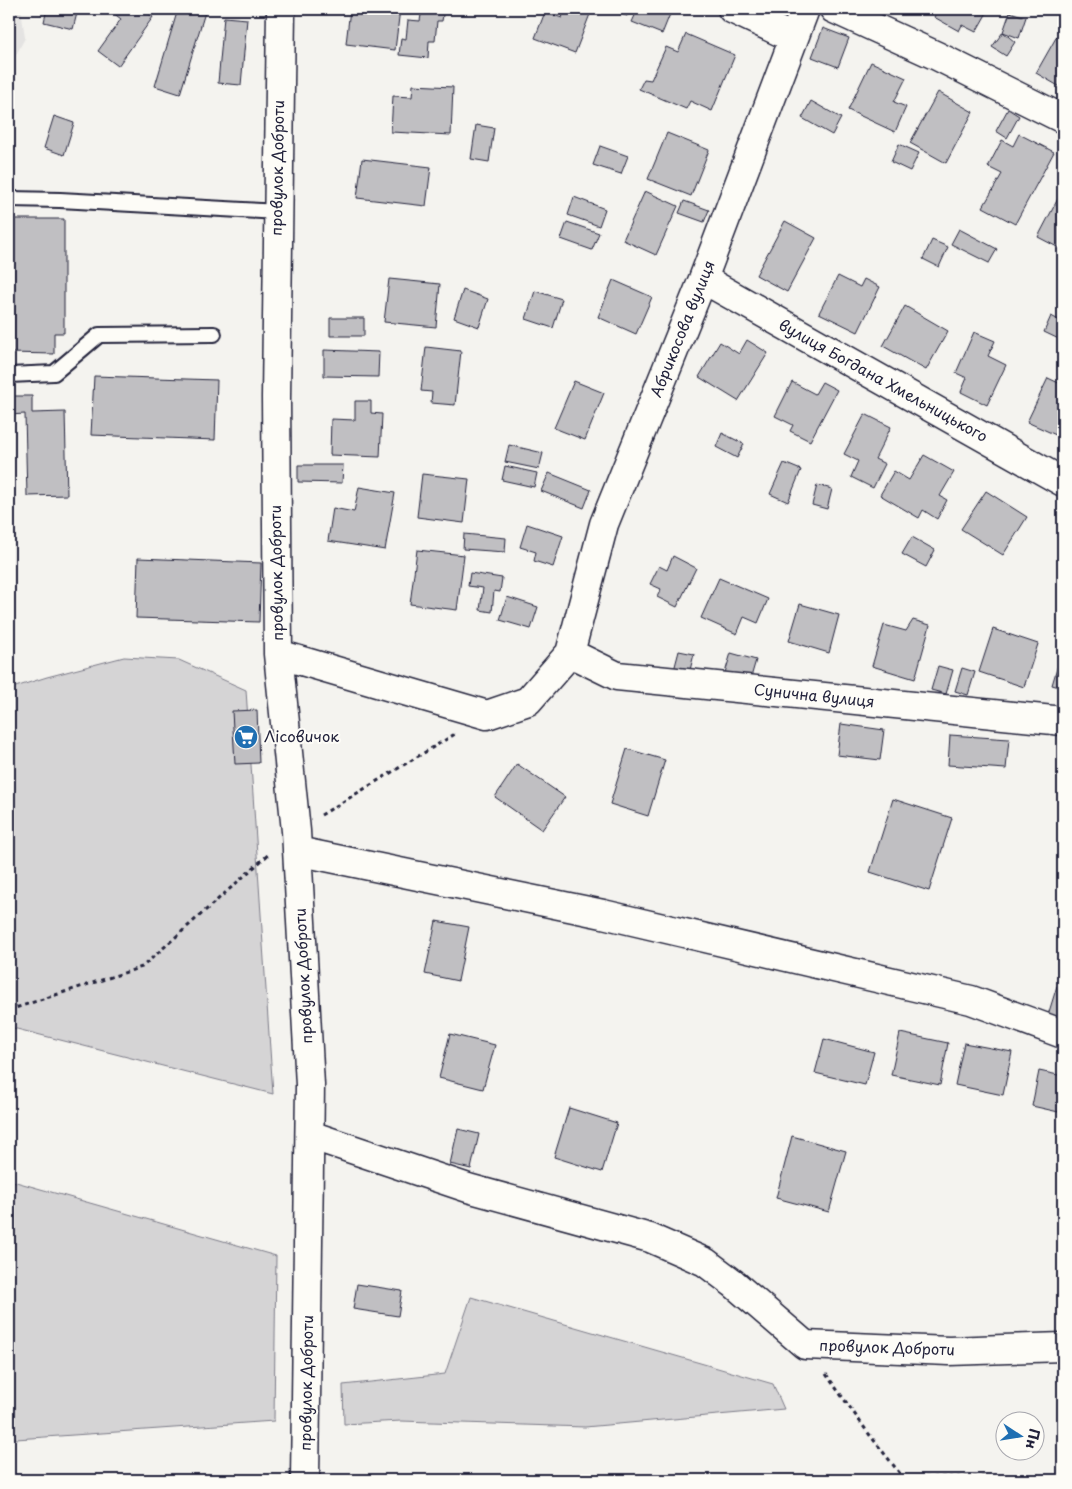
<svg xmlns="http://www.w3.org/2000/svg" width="1072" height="1489" font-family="'Playpen Sans',sans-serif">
<rect width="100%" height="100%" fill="#f4f3ef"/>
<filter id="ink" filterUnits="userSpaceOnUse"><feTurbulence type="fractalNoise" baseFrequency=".02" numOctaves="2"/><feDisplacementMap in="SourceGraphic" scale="10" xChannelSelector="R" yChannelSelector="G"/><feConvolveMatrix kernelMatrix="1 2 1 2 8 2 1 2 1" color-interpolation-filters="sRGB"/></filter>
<g filter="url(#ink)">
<!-- built -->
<path fill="#e4e3e2" d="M9,9h12l4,29 -16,30z"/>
<!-- green -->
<path fill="#d5d4d5" stroke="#7c7b88" d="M124,657l55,3 67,30 27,404 -264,-67v-338l38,-12z
M9,1180l267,76 -2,165 -258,18 -7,-13z
M471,1297l302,87 11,25 -199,18 -184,-6 -57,3 -1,-39 102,-11z"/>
<!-- building -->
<path fill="#c0bfc2" stroke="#22223b" d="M47,9h31l-5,20 -29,-7z
M108,9h34l11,8 -35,49 -20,-15 23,-32z
M178,9h28l-26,85 -25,-8z
M350,9h50l-5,41 -49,-6z
M422,9h22l-2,12h-5l-2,20h-6l-1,17 -29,-3 2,-17 5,1 2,-19 12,1z
M565,9h27l-17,44 -40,-15 10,-26 17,6z
M609,9h20l-2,7 -18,-6z
M638,9h34l-10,25 -30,-12z
M938,9h51l-13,23 -14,-7 -3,6 -25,-14z
M1010,12l16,5 -7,21 -16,-6z
M224,17l23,2 -6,66 -23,-2z
M823,28l26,10 -11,29 -26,-10z
M1003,32l12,10 -9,14 -14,-9z
M686,34l49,21 -23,56 -22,-10 -4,8 -47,-20 5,-10 7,1 15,-33 12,5z
M1057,36l6,4v45l-1,3 -26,-15z
M871,62l35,16 -12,24 12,5 -11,25 -47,-22z
M413,85l40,2 -2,48 -60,-3 2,-36 19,1z
M938,92l35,20 -27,51 -36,-20z
M811,101l30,17 -9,17 -30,-17z
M1008,109l11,7 -12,22 -11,-7z
M54,116l20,7 -10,32 -20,-7z
M476,125l18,3 -5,34 -18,-3z
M667,133l42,17 -18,46 -43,-17z
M1019,134l35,18 -39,72 -32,-17 19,-33 -14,-7 14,-27 11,6z
M899,144l20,9 -9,18 -19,-9z
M600,146l28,10 -7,18 -28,-9z
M362,159l69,8 -5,39 -69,-8z
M1063,189v61l-25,-13z
M645,191l33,15 -22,49 -33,-15z
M574,197l31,12 -6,17 -31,-11z
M684,201l25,9 -5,12 -25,-9z
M9,219h55v114h-10v21l-45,-1z
M785,221l31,17 -29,54 -31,-17z
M567,222l32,11 -7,17 -31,-11z
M959,229l38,20 -8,14 -38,-19z
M932,240l16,7 -9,20 -16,-8z
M838,276l22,11 4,-8 16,8 -22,45 -39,-19z
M389,279l51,5 -4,43 -52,-5z
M613,280l39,17 -16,37 -38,-17z
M463,290l25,9 -9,28 -25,-9z
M535,291l27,8 -9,29 -27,-9z
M905,306l43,25 -22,39 -43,-24z
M1051,316l12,6v19l-19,-9z
M330,318h34v18h-34z
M974,332l21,9 -7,15 18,9 -19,40 -26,-13 6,-14 -11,-5z
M747,340l21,13 -30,48 -39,-24 21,-35 19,12z
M426,347l35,4 -6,54 -24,-2 1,-11 -11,-1z
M324,350l55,2 -1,25 -54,-1z
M94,376l123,4 -2,60 -124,-5z
M1048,378l15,7v34l-7,16 -29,-13z
M574,381l30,12 -19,47 -31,-12z
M792,382l23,12 7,-12 15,8 -27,51 -20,-10 3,-6 -18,-9z
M9,396h23v17l33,-1 2,83 -40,1 -2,-82 -16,1z
M355,401h16v12l11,1 -2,43 -50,-2 1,-36 24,1z
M865,414l26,13 -16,32 10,5 -12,24 -22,-11 7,-16 -14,-7z
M722,433l22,11 -7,14 -21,-11z
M509,445l34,8 -4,16 -34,-7z
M924,455l30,17 -14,24 7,4 -10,19 -14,-9 -4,8 -39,-23 14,-24 15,9z
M784,463l17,7 -13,32 -18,-8z
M298,465h45l-1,18 -44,-1z
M505,466l32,7 -3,14 -32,-7z
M549,473l42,17 -7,18 -43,-17z
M422,474l47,5 -5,44 -47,-6z
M817,485l15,4 -5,20 -15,-4z
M359,487l36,6 -10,57 -57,-9 5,-33 21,4z
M986,491l41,26 -24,38 -42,-26z
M527,524l36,12 -10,31 -19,-6 2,-9 -16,-5z
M464,534l42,4 -1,14 -42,-3z
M912,537l23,13 -9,17 -24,-13z
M417,550l47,5 -7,55 -47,-6z
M673,556l23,12 -19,39 -20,-10 4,-8 -11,-5 9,-18 8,4z
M138,558l123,5 -2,59 -123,-4z
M470,573l32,5 -2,14 -6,-1 -2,21 -12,-2 3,-22 -15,-2z
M719,578l49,21 -10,24 -14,-6 -7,17 -36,-16z
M507,597l31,10 -7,22 -31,-9z
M800,604l39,11 -10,38 -40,-12z
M913,620l17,5 -15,54 -43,-13 12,-41 22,6z
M993,629l45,15 -14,43 -45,-15z
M679,651l15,3 -5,20 -15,-4z
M731,653l25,7 -7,24 -25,-8z
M1058,665l5,2v21l-11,-3z
M938,666l15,4 -7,24 -15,-4z
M962,668l13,4 -7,23 -13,-4z
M257,710l2,53 -24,1 -3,-53z
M841,724l43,6 -4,30 -43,-5z
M950,735l59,4 -3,30 -58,-4z
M627,749l38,11 -17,56 -38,-12z
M517,764l48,33 -23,33 -47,-33z
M893,799l59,19 -23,73 -59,-19z
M436,921l33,6 -11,54 -33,-7z
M1057,986l6,3v31l-15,-5z
M900,1033l48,10 -8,42 -49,-10z
M450,1034l45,11 -12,44 -44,-11z
M824,1039l50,13 -9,33 -50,-12z
M964,1043l48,9 -9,43 -48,-10z
M1039,1071l24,5v37l-31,-7z
M569,1108l48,15 -15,49 -48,-15z
M458,1129l21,5 -8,35 -21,-5z
M792,1136l54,15 -17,61 -53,-14z
M357,1284l45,7 -4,25 -45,-7z"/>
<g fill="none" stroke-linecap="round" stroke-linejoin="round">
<!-- lane casing -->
<g stroke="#22223b" stroke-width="18">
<path id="lane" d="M9,199l51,1 218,12
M9,375l45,-2 45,-38 115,-1"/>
</g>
<!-- street casing -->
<g stroke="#22223b" stroke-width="31">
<path id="street" d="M281,9l-5,389 2,256 18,177 14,254 -5,395
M732,9l61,29
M834,9l103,47 126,63
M703,279l360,203
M570,653l47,23 446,45
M278,654l209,61 41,-14 42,-48 34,-129 99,-245 102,-270
M297,851l306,63 368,86 92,34
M310,1135l158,53 182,50 55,24 28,21 72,62 144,6 114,-4"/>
</g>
<!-- path -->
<path stroke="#22223b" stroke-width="3" stroke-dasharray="4 4" stroke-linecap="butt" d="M321,815l134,-81
M9,1010l133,-43 128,-114
M826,1374l43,60 36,46
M717,1480l346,-3"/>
<!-- lane -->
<use href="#lane" stroke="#fdfcf7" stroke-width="14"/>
<!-- street -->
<use href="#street" stroke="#fdfcf7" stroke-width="28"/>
</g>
</g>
<!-- icons -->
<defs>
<g id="supermarket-disc" transform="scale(1.25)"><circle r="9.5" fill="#1f6fb2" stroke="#fdfcf7"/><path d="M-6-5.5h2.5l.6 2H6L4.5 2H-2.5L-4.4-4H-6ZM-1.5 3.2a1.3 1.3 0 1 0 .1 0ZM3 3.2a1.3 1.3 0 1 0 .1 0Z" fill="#fff"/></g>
</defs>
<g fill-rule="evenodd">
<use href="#supermarket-disc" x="246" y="737"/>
</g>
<g text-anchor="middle" stroke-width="4" stroke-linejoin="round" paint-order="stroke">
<!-- street labels -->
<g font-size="15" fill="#22223b" stroke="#fdfcf7">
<text transform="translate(278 168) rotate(-89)" y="5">провулок Доброти</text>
<text transform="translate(683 329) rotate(-68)" y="5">Абрикосова вулиця</text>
<text transform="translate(883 381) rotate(29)" y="5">вулиця Богдана Хмельницького</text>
<text transform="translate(277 573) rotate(-91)" y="5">провулок Доброти</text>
<text transform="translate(814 696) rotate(6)" y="5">Сунична вулиця</text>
<text transform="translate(304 976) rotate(-93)" y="5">провулок Доброти</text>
<text transform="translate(887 1348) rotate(2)" y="5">провулок Доброти</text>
<text transform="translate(307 1383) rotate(-89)" y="5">провулок Доброти</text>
</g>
<!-- poi labels -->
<g font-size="15" fill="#22223b" stroke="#fdfcf7" text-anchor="start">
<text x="264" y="742">Лісовичок</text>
</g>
</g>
<!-- margin -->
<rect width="1072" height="1489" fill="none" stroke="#fdfcf7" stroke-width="30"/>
<rect x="15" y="15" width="1042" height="1459" fill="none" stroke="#22223b" stroke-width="2" filter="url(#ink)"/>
<!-- north arrow -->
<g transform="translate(1020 1436) rotate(102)"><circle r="24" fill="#fdfcf7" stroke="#a5a5ac"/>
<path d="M0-4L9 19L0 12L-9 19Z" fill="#1f6fb2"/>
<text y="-8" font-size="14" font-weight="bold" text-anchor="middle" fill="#22223b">Пн</text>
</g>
</svg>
